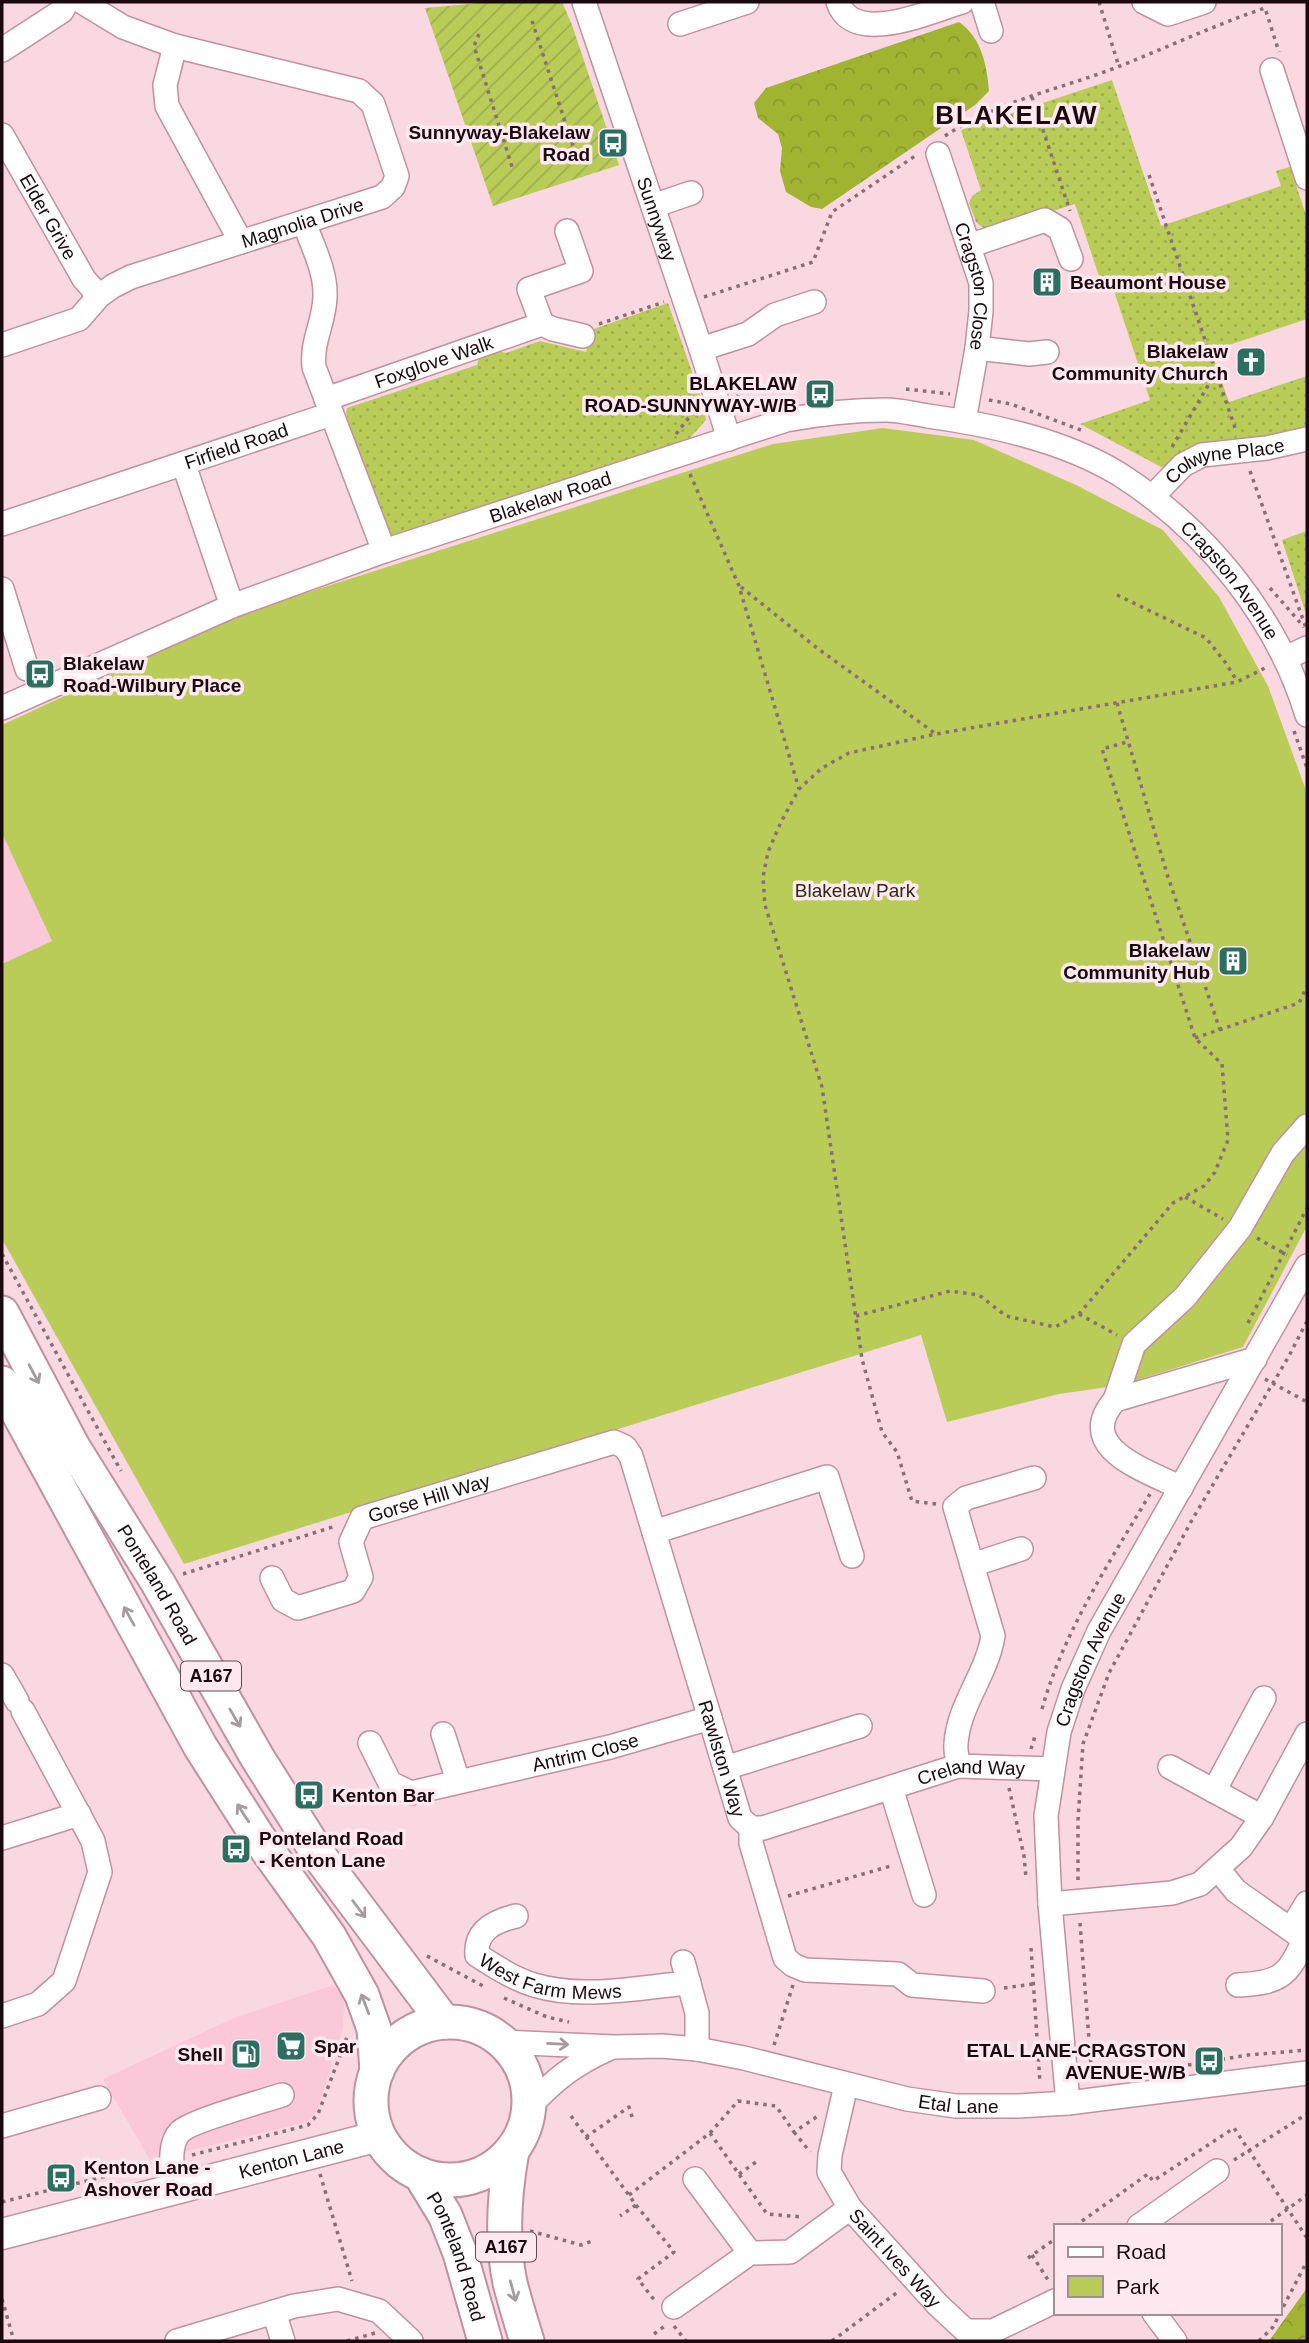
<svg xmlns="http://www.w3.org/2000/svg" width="1309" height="2343" font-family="Helvetica,sans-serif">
<defs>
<pattern id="grass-dots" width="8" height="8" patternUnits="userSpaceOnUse" patternTransform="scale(1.75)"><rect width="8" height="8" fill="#b9cc58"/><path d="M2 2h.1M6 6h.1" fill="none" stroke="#9eae4c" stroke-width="1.8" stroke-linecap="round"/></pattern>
<pattern id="forest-crowns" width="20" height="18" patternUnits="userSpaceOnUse" patternTransform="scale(1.75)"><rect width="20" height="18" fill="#a1b432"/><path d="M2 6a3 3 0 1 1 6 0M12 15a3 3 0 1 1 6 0" fill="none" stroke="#8a992b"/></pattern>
<pattern id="garden-furrows" width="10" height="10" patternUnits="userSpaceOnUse" patternTransform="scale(1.75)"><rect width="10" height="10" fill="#b9cc58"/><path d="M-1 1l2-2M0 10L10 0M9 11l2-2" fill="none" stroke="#9eae4c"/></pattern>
</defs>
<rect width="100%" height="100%" fill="#f9d8e2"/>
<!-- built -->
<path fill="#fac8d8" d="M2,833l50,108 -50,23z
M334,1985l10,16 -1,27 -26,83 -11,11 -156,38 -47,-81 131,-61z"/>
<!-- grass -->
<path fill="url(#grass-dots)" d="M1112,80l49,146 120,-40 -5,-15 14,-4 17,51v101l-96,32 18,51 78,-26v58l-142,35 -85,-45 70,-24 -41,-124 -9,3 -25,-75 -87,28 -12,-10 -7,-19 3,-7 9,-6 -20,-60z
M668,303l36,103 2,14 -17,19 -298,100 -42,-115 -3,-12 1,-4 130,-43 2,-7 18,-7 9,2 34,-12 46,11 5,-22z
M1307,531v86l-25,-77z"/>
<!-- forest -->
<path fill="url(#forest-crowns)" d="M959,22c23,16 28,44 30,69l-14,14 -153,104 -11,-2 -25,-15 -6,-21 2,-23 -4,-14 -20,-16 -4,-15 12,-15z
M1307,2288v53h-38z"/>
<!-- park -->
<path fill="#b9cc58" d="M883,428l91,12 102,45 87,45 56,67 49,89 39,107v433l-64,121 -122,38 -62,9 -112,28 -26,-87 -737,229 -182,-325v-275l50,-23 -50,-108v-108l241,-112 530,-169z"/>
<!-- garden -->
<path fill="url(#garden-furrows)" d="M491,2h71l10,23 47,140 -126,41 -68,-198z"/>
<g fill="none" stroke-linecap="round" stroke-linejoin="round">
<!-- minor casing -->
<g stroke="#c290a0" stroke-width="26">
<g id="minor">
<path id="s1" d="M584,2l117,347 28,90"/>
<path d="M838,2c15,45 93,9 124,0"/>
<path d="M982,2l9,29"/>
<path d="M1144,2l24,12 36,-12"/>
<path d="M680,24l67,-22"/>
<path d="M175,46l-10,39 2,21 74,136"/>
<path d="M2,50l60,-39 5,-9"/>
<path d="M1272,70l35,108"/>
<path id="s2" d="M2,135l82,144 15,17"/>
<path id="s3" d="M938,154l43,129v28l-4,37 -13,73"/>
<path d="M653,206l38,-13"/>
<path d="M304,222c8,23 22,49 21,74 0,25 -14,45 -11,71l70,184"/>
<path d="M567,231l14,40 -52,18 13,35 11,5 30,7"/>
<path d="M969,246l76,-26 15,9 11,30"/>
<path id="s4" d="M2,345l77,-26 20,-23 14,-10 18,-9 251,-80 11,-10 4,-11 -24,-72 -14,-13 -184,-45 -52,-19 -41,-25"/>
<path d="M977,348l52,6 18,-2"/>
<path d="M701,349l47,-15 27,-19 39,-13"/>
<path id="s5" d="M326,399l216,-75"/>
<path d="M184,465l48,141"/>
<path id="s6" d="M1152,497l31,-32 19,-10 65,-7 40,-9"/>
<path id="s7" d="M2,524l329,-110"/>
<path d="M2,589l25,80"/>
<path d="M1286,658l21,-10"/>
<path id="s8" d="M2,708l230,-102 152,-55 402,-131c32,-6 67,-10 100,-10 14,0 28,4 42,6 64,9 135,24 191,58 87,55 158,143 188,241"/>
<path d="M1115,1400l19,-56 51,-47 55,-69 43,-75 24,-27"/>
<path d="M1181,1488c-35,-18 -108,-40 -66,-88l140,-41"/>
<path d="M654,1532l173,-55 25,79"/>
<path d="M972,1565l49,-16"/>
<path id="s9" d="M272,1578l11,22 15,8 55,-17 8,-14 -10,-35 11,-24 252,-76 11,5 6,9 109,362 11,10v15l34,115 8,7 12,5 93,4 14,11 71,6"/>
<path d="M2,1675l15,26"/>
<path d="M443,1734l15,47"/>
<path id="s10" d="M370,1743l20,40 21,10 199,-46 100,-29"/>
<path d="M958,1766c0,-7 -3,-15 -2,-22 2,-38 31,-70 37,-108l-38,-129 11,-9 68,-20"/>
<path d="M1170,1767l92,50"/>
<path d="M725,1768l135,-42"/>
<path d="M891,1788l33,107"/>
<path d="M1214,1791l50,-93"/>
<path id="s11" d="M751,1828h12l195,-62 94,3"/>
<path d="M2,1838l77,-24"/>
<path d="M1218,1869l18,22 68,48c-15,38 -26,44 -66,46"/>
<path d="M1050,1904l122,-11 28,-9 41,-37 21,-30 45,-83"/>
<path id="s12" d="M516,1916c-21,5 -41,14 -39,39 17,11 37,24 57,30 49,15 105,2 155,-2"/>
<path d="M1291,1929l16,-26"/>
<path d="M683,1962l14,51v36"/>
<path d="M2,2016l36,-12 26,-23 36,-109 -7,-31 -70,-130"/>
<path id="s13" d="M503,2042l111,5 48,-1 35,3 47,9 163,41 49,7h62l50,-3 239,-30"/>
<path id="s14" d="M846,2085l-16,70 -1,17 21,36 88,97 28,26h27l62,-30"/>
<path id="s15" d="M1068,2103l-18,-199 -4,-88 13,-84 14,-43 26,-58 208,-365"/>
<path d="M529,2107c25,-27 45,-43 79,-58"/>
<path d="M2,2126l97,-28"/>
<path d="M695,2179l55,74"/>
<path d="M174,2190c-1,-17 -7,-45 6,-58 10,-11 84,-31 102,-37"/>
<path d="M1139,2226l78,-55"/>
<path d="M674,2307l76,-54 40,-1 60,-44"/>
<path d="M274,2312l9,29"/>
<path d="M1154,2313l21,28"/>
<path d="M177,2341l117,-35 44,-7 41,12 32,30"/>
</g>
</g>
<!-- major casing -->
<g stroke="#c290a0" stroke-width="33">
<g id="major">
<path id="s16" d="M2,2234l377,-98"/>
</g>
</g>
<!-- highway casing -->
<g stroke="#c290a0" stroke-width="37">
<g id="highway">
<path id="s17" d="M2,1313l71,134 85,136 99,174 63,100 124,165"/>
<path d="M2,1383l198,363 58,91 71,99 33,59 12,34 3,42"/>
<circle cx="450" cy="2101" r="79"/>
<path d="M512,2151c-8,44 -11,88 -2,132 5,19 11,39 17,58"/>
<path id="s18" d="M420,2174l25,41 15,38 25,88"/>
</g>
</g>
<!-- path -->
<path stroke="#886e77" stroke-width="3.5" stroke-dasharray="3.5 5" stroke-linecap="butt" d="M1099,2l20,65
M532,21l42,128
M479,34l-5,12 39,124
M1032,97l38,114
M945,136c52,-35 117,-47 175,-70 48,-19 95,-41 145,-58l14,44
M1149,175l87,256
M704,297l109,-35 19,-50 86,-58
M599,324l65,-22
M906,389l44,5
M736,396l22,7 11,-1
M989,400l22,4 70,26
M676,434l21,-27
M1172,447l44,-75
M1250,471l56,157
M690,474l49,112 60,203
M741,587l76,61 119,86
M1270,588l34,39
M1117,595l89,43 19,24 12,19
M1117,703l50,171 53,156
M1294,731l13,37
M1195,1038l104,-35 8,-17
M1185,1197l38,22
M1257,1238l30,17
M2,1254l119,217
M1079,1314l38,21
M856,1316l94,-25 29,4 27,21 49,11 24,-13 94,-111 31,-17 11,-14 13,-32 -6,-76 -27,-26 -93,-289 25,-7
M1248,1323l59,-115
M1265,1379l42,23
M936,1504l-24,-3 -15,-49 -15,-20 -20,-73 -40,-272 -57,-182 -2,-28 5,-25 13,-30 18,-33 23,-21 27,-15 87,-19 301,-52 30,-15
M183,1574l153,-48
M1042,1709c22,-78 67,-146 108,-215
M1031,1749l5,-16
M1009,1788l15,68 2,21
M1078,1880v-60l5,-76 26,-71 83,-153 97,-164 18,-35
M788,1896l106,-31
M1080,1923l12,156
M1031,1948l9,135
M427,1956l58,31
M1004,1988l29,-4
M504,1998l43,19 22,5
M774,2045l19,-60
M1188,2065l60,-10 59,-5
M571,2116l65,89 -16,11
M794,2132l16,20
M710,2133l57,81 36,3
M586,2137l43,-30 4,13
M192,2155l116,-30 10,-11 29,-77
M1234,2160l73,-46
M320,2174l32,107
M739,2174l17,-12
M629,2195l81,-62 28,-32 38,5 18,26 24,-16
M2,2202l149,-37
M636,2205l38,47 -36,27 17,22
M1075,2226l73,-52 5,7 81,-53 73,110
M1264,2226l43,-31
M530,2231l51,14 14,-5
M1032,2255l18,28
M1028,2258l27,-19
M2,2299l12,42
M674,2326l12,15
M654,2334l12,-9
M347,2341l28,-8
M832,2341l67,-50
M1259,2341l14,-14 34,-66"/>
<!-- minor -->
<use href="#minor" stroke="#fff" stroke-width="23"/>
<!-- major -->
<use href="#major" stroke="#fff" stroke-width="30"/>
<!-- highway -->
<use href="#highway" stroke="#fff" stroke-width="33"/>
</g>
<!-- one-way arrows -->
<defs><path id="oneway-shaft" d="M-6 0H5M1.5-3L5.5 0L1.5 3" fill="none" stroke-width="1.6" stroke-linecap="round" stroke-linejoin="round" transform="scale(1.75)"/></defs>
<g stroke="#a49d9f">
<use href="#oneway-shaft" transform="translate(34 1374) rotate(62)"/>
<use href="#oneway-shaft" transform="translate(129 1616) rotate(-119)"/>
<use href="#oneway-shaft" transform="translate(235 1718) rotate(60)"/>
<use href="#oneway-shaft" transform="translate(243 1813) rotate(-123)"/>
<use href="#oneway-shaft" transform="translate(359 1909) rotate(53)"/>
<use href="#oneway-shaft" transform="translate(365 2004) rotate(-111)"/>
<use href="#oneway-shaft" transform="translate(558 2044) rotate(3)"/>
<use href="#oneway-shaft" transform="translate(513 2291) rotate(75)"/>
</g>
<!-- icons -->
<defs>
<g id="bus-square" transform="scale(1.575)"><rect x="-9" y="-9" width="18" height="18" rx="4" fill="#2b6f61" stroke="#ffe8ef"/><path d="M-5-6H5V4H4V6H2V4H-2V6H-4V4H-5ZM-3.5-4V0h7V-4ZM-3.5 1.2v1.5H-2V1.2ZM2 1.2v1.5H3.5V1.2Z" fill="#fff"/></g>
<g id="building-square" transform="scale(1.575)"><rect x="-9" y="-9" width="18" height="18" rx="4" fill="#2b6f61" stroke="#ffe8ef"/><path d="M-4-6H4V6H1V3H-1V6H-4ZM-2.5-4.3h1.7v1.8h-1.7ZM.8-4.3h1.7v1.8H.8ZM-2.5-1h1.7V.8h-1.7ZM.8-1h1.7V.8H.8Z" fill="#fff"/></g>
<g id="church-square" transform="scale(1.575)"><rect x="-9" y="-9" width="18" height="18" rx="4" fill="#2b6f61" stroke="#ffe8ef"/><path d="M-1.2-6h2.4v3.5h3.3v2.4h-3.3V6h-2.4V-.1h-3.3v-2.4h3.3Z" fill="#fff"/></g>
<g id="supermarket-square" transform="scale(1.575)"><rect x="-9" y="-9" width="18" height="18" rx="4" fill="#2b6f61" stroke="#ffe8ef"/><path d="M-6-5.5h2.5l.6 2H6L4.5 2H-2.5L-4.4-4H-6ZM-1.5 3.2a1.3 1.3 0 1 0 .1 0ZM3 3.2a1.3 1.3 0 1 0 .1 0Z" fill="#fff"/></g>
<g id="fuel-square" transform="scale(1.575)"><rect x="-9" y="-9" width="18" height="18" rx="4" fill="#2b6f61" stroke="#ffe8ef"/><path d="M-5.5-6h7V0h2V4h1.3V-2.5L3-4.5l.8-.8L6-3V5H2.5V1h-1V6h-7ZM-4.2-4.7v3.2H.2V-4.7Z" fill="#fff"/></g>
</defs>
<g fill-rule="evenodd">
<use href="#bus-square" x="613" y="143"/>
<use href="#building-square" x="1047" y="282"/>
<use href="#church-square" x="1251" y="362"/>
<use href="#bus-square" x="820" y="394"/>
<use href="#bus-square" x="40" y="674"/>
<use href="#building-square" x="1233" y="961"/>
<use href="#bus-square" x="309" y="1795"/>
<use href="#bus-square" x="236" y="1849"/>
<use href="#supermarket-square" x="291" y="2046"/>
<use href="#fuel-square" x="246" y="2054"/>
<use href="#bus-square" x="1209" y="2061"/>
<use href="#bus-square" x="61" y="2178"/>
</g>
<g text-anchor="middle" stroke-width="7" stroke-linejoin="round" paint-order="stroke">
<!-- shield labels -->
<g fill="#ffe8ef" stroke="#5f4c53" stroke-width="2">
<rect x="181" y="1661.5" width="60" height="29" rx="5"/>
<rect x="476" y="2232.5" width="60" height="29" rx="5"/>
</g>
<g font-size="18" font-weight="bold" fill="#1b0910">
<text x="211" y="1682">A167</text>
<text x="506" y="2253">A167</text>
</g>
<!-- poi labels -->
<g font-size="19" font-weight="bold" fill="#1b0910" stroke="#ffe8ef" text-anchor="end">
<text x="590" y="139">Sunnyway-Blakelaw<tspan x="590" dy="22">Road</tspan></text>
<text x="1070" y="289" text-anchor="start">Beaumont House</text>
<text x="1228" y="358">Blakelaw<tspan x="1228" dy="22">Community Church</tspan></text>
<text x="797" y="390">BLAKELAW<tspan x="797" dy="22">ROAD-SUNNYWAY-W/B</tspan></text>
<text x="63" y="670" text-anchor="start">Blakelaw<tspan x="63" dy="22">Road-Wilbury Place</tspan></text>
<text x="1210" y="957">Blakelaw<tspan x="1210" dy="22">Community Hub</tspan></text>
<text x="332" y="1802" text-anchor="start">Kenton Bar</text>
<text x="259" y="1845" text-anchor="start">Ponteland Road<tspan x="259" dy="22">- Kenton Lane</tspan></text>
<text x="314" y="2053" text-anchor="start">Spar</text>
<text x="1186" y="2057">ETAL LANE-CRAGSTON<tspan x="1186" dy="22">AVENUE-W/B</tspan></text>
<text x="223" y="2061">Shell</text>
<text x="84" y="2174" text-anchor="start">Kenton Lane -<tspan x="84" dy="22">Ashover Road</tspan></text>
</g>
<!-- street labels -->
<g font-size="19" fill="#1b0910" stroke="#ffe8ef">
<text dy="7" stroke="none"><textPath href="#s2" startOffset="94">Elder Grive</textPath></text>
<text dy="7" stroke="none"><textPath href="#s1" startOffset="229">Sunnyway</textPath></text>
<text dy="7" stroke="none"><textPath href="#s4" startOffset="329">Magnolia Drive</textPath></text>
<text dy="7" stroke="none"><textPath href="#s3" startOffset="138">Cragston Close</textPath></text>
<text dy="7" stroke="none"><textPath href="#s5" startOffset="114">Foxglove Walk</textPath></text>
<text dy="7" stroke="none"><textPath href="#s7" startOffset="247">Firfield Road</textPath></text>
<text dy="7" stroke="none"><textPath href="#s6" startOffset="86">Colwyne Place</textPath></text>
<text dy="7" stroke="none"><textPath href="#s8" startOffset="588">Blakelaw Road</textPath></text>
<text dy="7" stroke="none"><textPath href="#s8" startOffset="1335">Cragston Avenue</textPath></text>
<text dy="7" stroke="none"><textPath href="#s9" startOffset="248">Gorse Hill Way</textPath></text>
<text dy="7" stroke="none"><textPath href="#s17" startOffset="313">Ponteland Road</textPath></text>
<text dy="7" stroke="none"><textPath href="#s15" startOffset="452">Cragston Avenue</textPath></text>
<text dy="7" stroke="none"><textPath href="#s10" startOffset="247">Antrim Close</textPath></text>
<text dy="7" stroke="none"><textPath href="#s9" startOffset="780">Rawlston Way</textPath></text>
<text dy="7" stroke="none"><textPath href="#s11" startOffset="229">Creland Way</textPath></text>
<text dy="7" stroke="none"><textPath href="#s12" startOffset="140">West Farm Mews</textPath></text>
<text dy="7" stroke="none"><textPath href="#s13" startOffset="462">Etal Lane</textPath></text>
<text dy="7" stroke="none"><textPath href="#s16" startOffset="299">Kenton Lane</textPath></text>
<text dy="7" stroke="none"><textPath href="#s18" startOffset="91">Ponteland Road</textPath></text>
<text dy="7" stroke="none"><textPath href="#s14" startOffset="198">Saint Ives Way</textPath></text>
</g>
<!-- park labels -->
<g font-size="19" fill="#292d17" stroke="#ffe8ef">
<text x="855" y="897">Blakelaw Park</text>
</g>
<!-- district labels -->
<g font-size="26" font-weight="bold" letter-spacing="2" fill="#1b0910" stroke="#ffe8ef">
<text x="1017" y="124">BLAKELAW</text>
</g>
</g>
<!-- border -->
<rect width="1309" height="2343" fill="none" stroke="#1b0910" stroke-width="7"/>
<!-- legend -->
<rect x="1054" y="2224" width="228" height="91" fill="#ffe8ef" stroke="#a48f96" stroke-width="2"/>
<rect x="1068" y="2247" width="35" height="10" fill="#ffffff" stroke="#a48f96" stroke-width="2"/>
<text x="1116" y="2259" font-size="21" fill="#1b0910">Road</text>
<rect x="1068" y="2276" width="35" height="21" fill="#b9cc58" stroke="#a48f96" stroke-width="2"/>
<text x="1116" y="2294" font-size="21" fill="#1b0910">Park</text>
</svg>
